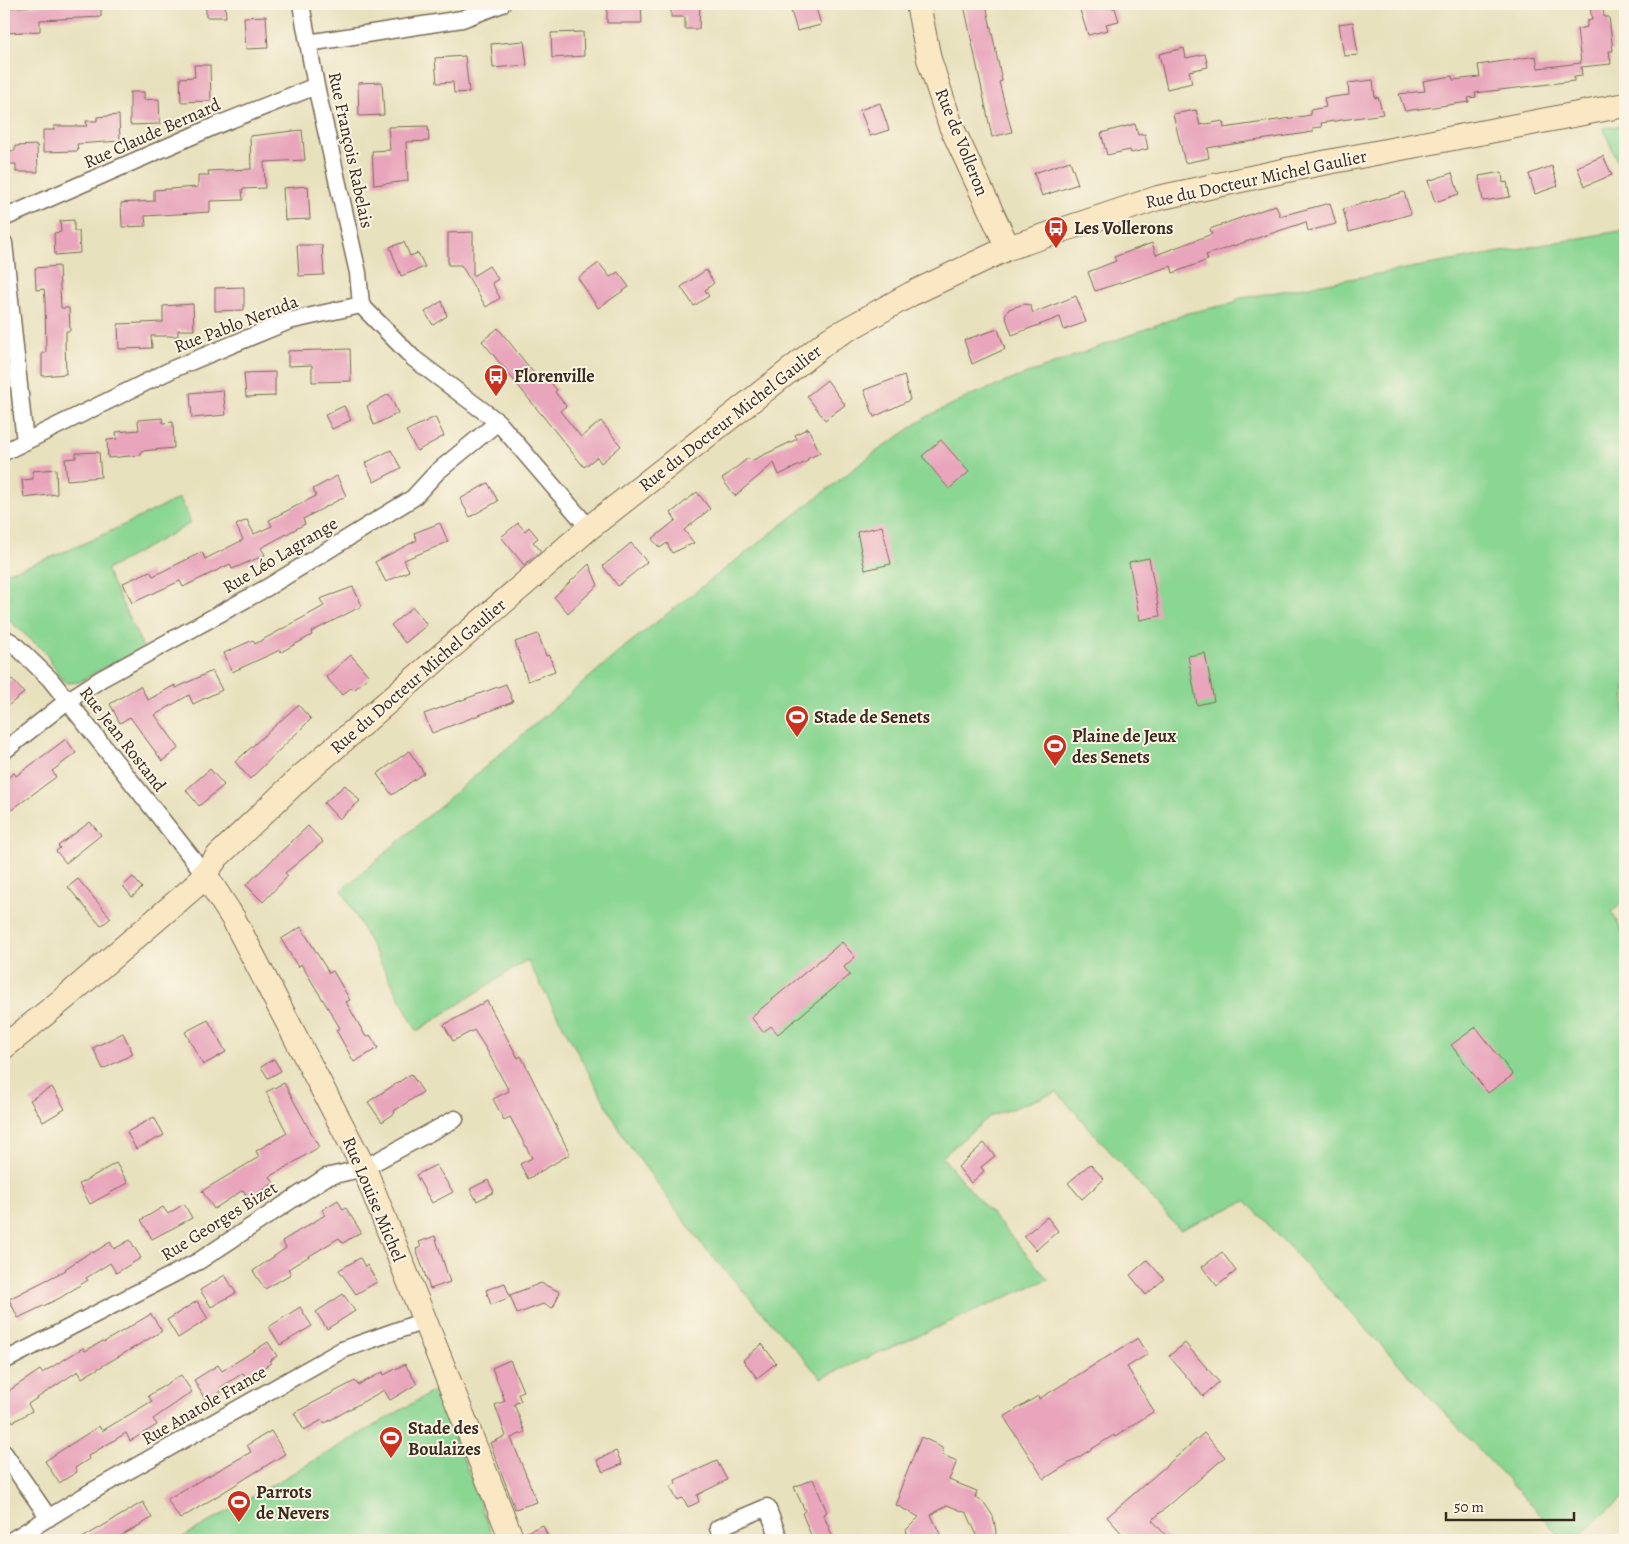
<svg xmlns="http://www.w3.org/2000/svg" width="1629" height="1544" font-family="Alegreya,serif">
<rect width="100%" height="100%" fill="#fcf5e5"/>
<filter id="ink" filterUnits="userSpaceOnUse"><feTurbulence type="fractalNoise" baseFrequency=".02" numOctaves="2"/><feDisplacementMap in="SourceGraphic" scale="10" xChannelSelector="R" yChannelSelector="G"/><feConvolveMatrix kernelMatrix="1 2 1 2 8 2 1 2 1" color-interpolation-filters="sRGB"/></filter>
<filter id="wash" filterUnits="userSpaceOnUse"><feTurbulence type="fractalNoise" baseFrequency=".0096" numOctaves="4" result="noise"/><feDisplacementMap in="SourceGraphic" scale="20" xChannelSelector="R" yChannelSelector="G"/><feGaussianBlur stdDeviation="1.12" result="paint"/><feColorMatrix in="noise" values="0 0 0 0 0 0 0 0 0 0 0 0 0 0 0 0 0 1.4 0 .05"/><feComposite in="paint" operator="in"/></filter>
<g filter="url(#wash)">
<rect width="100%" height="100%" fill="#e8e1be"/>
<!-- green -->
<path fill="#8ad693" stroke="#628058" d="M1625,125v54l-22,-51z
M1625,230v670l-13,12 13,25v559l-51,44h-10l-318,-339 -66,29 -123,-138 -68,25 -47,40 106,122 -227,99 -118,-132 -77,-105 -99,-181 -110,71 -75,-141 285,-245 246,-191 55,-38 46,-22 214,-81 47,-10 2,-4z
M180,498l11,25 -85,47 37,77 -64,35 -12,1 -8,-7 -14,-24 -41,-36v-43c61,-17 118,-48 176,-75z
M437,1389l57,151h-316z"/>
<g id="blocks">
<!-- building -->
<path fill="#e8a5bc" d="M59,4h42v13l-61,3v11l-33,2 -1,-25z
M206,4h19l1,13h-20z
M607,4h34l1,19h-35z
M671,4h29l-1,25h-14v-12h-14z
M789,4h26l6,21 -24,6z
M972,4h14l16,77 -3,1 13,50 -20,5 -28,-132z
M1078,4h22l1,4h14l4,13 -13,3 2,6 -20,5z
M1603,5l1,12h5l4,34h-4l2,13 -30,3 1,9 -8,1v4l-99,12 1,4 -8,1 1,4 -64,9 -6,-17 26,-3 -2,-10 29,-5 1,4 27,-3 -2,-12 58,-9 2,12 43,-5 -4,-34 10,-2v-6l5,-1 -2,-13z
M266,16l2,32 -22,1 -2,-32z
M1353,22l5,33 -14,1 -5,-32z
M583,32l1,24 -32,2 -1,-25z
M524,41l3,24 -34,3 -2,-24z
M1184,48l2,10 19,-4 3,13 -19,4 3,12 -25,6 -8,-35z
M465,56l4,36 -15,1 -1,-11 -16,1 -2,-25z
M194,65h16l1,36 -30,1 -1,-24 15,-1z
M1373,80l2,18 3,-1 5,17 -62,9 1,4 -9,1v4l-106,16 2,10 -24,5 -12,-49 23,-4 4,15 23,-4 1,7 87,-13 -1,-5 16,-3 -2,-9 25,-3 -1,-12z
M382,82l2,33 -25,1 -1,-33z
M130,92h14v8l15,-1 1,25 -30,1z
M880,103l9,27 -19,6 -10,-26z
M119,115l1,26 -43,3 1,7 -35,1v-22h11v-4h33l-1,-5h11v-4z
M1135,124l3,11 7,-1 3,15 -17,4 -1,-3 -23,5 -6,-22z
M428,126l1,15 -23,1 2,39 -34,4 -2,-34 18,-1 -2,-23z
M302,130l3,30 -41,2 1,26 -23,1 1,11 -33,1v11l-65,4 1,10 -24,1 -1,-24 33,-2v-11l44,-3v-12h11l-1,-4 43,-2 -1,-33z
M37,145l1,27h-22v-8h-11l-1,-14 11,1v-5z
M1603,156l9,19 -27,11 -8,-19z
M1070,161l8,23 -36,12 -8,-23z
M1552,166l6,20 -23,8 -6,-20z
M1502,172l1,11 4,-1 3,15 -27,4 -4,-25z
M1452,173l7,21 -24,8 -7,-21z
M308,186l2,33 -25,1 -2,-32z
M1404,192l7,22 -62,18 -6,-23z
M1330,203l6,21 -28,7 -2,-9 -100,33 2,5 -35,13 -2,-7 -76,25 -7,-19 28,-11 -2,-4 38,-14 4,12 56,-21 -2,-5 66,-24 4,11z
M74,220v11h5l1,22 -25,2 -1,-22 7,-1 -1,-11z
M473,232v44l16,-10 9,13 -6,4 8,15 -14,9 -25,-42h-13v-32z
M404,242l6,14 8,-3 7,14 -24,9 -11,-29z
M297,245h25l2,30 -25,1z
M599,263l11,14 8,-5 11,15 -31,21 -20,-30z
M59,266l2,42h8l1,23h-4v10l-1,1 1,32 -24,2v-23h4l-1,-54 -1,-10 -8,1 -1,-22z
M706,270l8,13 -9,7 4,6 -15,10 -13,-19z
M244,287v23l-29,1v-23z
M1076,296l10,26 -22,8 -4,-13 -48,18 -7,-20 4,-6 15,-5 6,1 3,8z
M442,301l5,15 -14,9 -8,-13z
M193,304l1,26h-16v6h-27l1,12 -33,1 -1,-25 45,-2v-16z
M498,328l39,49 5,-5 15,18 -2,2 11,14 -6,5 21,26 20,-16 20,25 -20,17 -4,-6 -13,10 -102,-126z
M998,329l7,20 -33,15 -8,-24z
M350,349l1,32 -39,1v-17l-24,1v-15z
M275,372v24l-29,1 -2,-24z
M904,375l6,25 -36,17 -10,-27z
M827,380l18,25 -20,15 -18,-24z
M223,390l3,25 -34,3 -2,-25z
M389,394l9,19 -24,12 -7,-19z
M344,406l7,14 -19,9 -7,-14z
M435,417l9,19 -27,15 -11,-20z
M162,418l1,5 10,-1 1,26 -33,3v4l-33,3 -1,-18 10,-1 -1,-7 23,-2 -1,-10z
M808,428l12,25 -13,6 1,2 -29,14 -5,-12 -39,33 -13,-17 26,-21 3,3 46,-22 -2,-4z
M941,440l28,32 -20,17 -27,-33z
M391,450l10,18 -27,14 -9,-19z
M99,452l2,25 -34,3 -2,-21 11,-1v-5z
M56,469l1,25 -33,4 -2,-18 11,-1 -1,-8z
M337,476l9,20 -43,23 2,5 -44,24 4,7 -33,14 -2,-5 -47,23 -3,-6 -48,22 -9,-20 27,-12 3,5 49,-24 3,7 38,-19 -7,-15 11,-5 7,14 18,-8 -3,-6 47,-24 -3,-7z
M488,483l10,18 -28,16 -10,-18z
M697,492l13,17 -26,21 10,13 -22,10 -5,-10 -7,5 -8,-9 24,-19 -5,-7z
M440,523l8,19 -44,18 5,11 -23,11 -11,-20 42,-22 -3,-7z
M518,523l7,8 4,-4 9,11 -5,4 8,9 -17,14 -23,-28z
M882,526l9,38 -26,6 -8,-38z
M631,543l16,19 -29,24 -15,-20z
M1149,558l11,58 -20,4 -11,-58z
M589,564l9,21 -30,28 -14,-16z
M353,587l9,19 -51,26 1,3 -31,17 -1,-2 -48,22 -8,-19 29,-13 2,4 69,-38 -4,-7z
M413,607l14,18 -22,18 -14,-18z
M538,634l8,22 3,-1 6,16 -27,10 -13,-39z
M1205,653l9,48 -17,4 -9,-49z
M351,655l18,21 -15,14 -3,-2 -9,7 -16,-18z
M212,671l10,19 -29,14 -4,-9 -34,20 24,33 -17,13 -32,-44 -10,6 -10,-19 30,-18 8,14 27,-15 1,3z
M12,679l12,14 -20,16v-24z
M506,684l7,18 -81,31 -8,-19z
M298,705l13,14 -61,60 -15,-17z
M66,739l10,14 -24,18 4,6 -46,34 -6,-8v-22l10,-8 2,3z
M409,751l15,22 -32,22 -15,-21z
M210,769l14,16 -25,21 -13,-16z
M345,785l15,16 -21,18 -15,-16z
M90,822l11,13 -35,28 -10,-12 4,-3 -2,-2z
M308,826l15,16 -38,31 3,3 -25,26 -17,-17z
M133,877l9,11 -10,9 -9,-11z
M78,879l33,39 -10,8 -33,-39z
M301,927l28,46 4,-2 17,29 -4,2 20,35 4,-2 8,13 -24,14 -18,-32 4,-2 -39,-64 -3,3 -17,-28z
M842,942l13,15 -11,10 6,8 -72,59 -7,-8 -8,6 -12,-15z
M487,1001l31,57 3,-2 49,98 -42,25 -8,-15 12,-6 -22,-41 -6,3 -11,-21 16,-8 -24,-44 -11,-17 -21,11 -9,-16z
M208,1020l18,32 -23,13 -18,-33z
M1476,1027l37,48 -25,18 -37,-48z
M123,1033l10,21 -30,15 -10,-21z
M274,1059l7,12 -13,7 -7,-11z
M411,1074l12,18 -29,19 1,2 -13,9 -14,-20z
M284,1083l35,64 -49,30 4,6 -25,16 -6,-9 -29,19 -12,-18 57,-34 -3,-6 31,-18 -21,-41z
M52,1087l13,22 -22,13 -13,-22z
M154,1117l10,18 -28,14 -9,-17z
M984,1143l11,13 -14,11 3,4 -13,12 -13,-16z
M116,1163l12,20 -38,21 -11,-20z
M1090,1164l14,15 -22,20 -14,-16z
M436,1165l17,27 -21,11 -16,-28z
M488,1180l6,12 -17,9 -7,-12z
M338,1200l5,10 3,-2 15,24 -18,11 -4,-5 -51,31 3,5 -26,15 -12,-18 33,-23 -4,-7 43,-26 -3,-5z
M184,1204l8,14 -40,21 -11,-19 22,-13 5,7z
M1047,1217l11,14 -22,19 -12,-14z
M435,1236l15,46 -20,7 -14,-40 5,-2 -2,-5z
M130,1240l11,18 -25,15 -6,-10 -24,15 2,2 -28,18 -42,20 -9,-19 57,-29 -1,-1 27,-18 1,2 17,-11 4,7z
M1222,1252l14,19 -19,15 -15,-19z
M360,1258l5,9 2,-2 10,17 -21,12 -17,-24z
M1147,1260l17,19 -18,16 -16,-20z
M225,1275l11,18 -25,14 -11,-17z
M505,1283l5,14 -19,8 -5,-15z
M541,1283l19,9 -7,16 -10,-4 -26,10 -7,-19z
M343,1294l12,17 -28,18 -11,-17z
M197,1301l11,18 -30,19 -11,-18z
M300,1307l12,19 -32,19 -11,-18z
M151,1314l11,17 -80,47 -4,-7 -50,33 4,7 -19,11 -9,-16v-12l36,-24 2,3 41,-25 2,3 18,-10 1,1z
M1138,1338l10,16 -21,13 27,44 -39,26 -1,-2 -70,44 -40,-62 34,-21 1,3z
M268,1342l9,14 -8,5 2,2 -24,15 -4,-5 -23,15 2,3 -16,10 -12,-21 24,-15 4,6z
M1185,1343l34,39 -16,14 -34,-40z
M762,1344l14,19 -19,15 -14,-18z
M510,1360l13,31 -5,3 3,7 -7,3 11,28 -14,6 26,64 -22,7 -25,-66 16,-7 -11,-31 10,-4 -13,-33z
M405,1364l12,20 -27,16 -6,-10 -59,33 -3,-3 -18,10 -10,-17 61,-32 3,4 25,-13 1,3z
M181,1375l11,17 -39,27 4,6 -27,16 -4,-8 -38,23 1,3 -14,9 2,4 -18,11 -14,-22 54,-35 3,5 50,-30 -4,-5z
M271,1431l14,23 -105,65 -13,-20 84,-47 -4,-7z
M1204,1433l21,24 -73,63 18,20h-42l-21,-23z
M921,1437l13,6 8,5 1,7 14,6 -8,19 28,11 -2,6 10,7 8,12 3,15 -1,9h-16l-12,-27 -20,-8 -16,10 12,25h-33l-4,-10 13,-13 -23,-12 4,-9 -2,-1z
M616,1451l6,13 -19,8 -6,-12z
M717,1461l10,19 -30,15 2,7 -11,5 -5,-9 -6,2 -7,-14 6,-2 -1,-4z
M813,1479l14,33 -4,2 11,26h-21l-11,-27 3,-2 -11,-24z
M143,1502l9,16 -38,22h-35z
M543,1525l6,15h-24l-1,-7z"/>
</g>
</g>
<g filter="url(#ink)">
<use href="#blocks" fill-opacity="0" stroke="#786a56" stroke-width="1"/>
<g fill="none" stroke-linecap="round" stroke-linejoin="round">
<!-- street casing -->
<g stroke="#786a56" stroke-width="19">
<path id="street" d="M301,4l15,82 42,187 3,32
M308,43l154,-24 40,-15
M4,218l211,-92 101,-40
M4,243l21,199
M361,305l52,53 85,64 91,106
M4,452l169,-83 116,-48 72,-16
M4,638l9,5 37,36 154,194
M4,751l63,-50 34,-22 167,-92 145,-89 24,-26 61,-50
M4,1361l195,-100 127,-84 38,-9 91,-49
M4,1453l45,65
M718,1528l49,-21 13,33
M12,1540l77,-47 253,-143 82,-29"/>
</g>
<!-- secondary casing -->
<g stroke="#786a56" stroke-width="26">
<path id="secondary" d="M918,4l11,55 22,67 57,122
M204,873l29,45 131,250 148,372
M4,1047l62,-50 128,-110 24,-31 85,-81 286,-247 241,-189 81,-45 97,-46 150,-50 134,-29 333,-64"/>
</g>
<!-- street -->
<use href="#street" stroke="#fff" stroke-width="16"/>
<!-- secondary -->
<use href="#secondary" stroke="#fae7c3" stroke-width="24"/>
</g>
</g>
<!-- icons -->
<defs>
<g id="bus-pin" transform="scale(1.25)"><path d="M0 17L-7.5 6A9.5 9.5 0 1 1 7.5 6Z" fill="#c8321e" stroke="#fcf5e5"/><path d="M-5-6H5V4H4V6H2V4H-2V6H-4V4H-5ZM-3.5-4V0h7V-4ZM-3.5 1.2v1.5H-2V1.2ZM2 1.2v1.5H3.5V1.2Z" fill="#fff"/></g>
<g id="stadium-pin" transform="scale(1.25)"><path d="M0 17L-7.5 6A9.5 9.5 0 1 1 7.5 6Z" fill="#c8321e" stroke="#fcf5e5"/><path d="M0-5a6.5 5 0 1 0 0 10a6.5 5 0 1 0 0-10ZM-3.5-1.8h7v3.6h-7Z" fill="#fff"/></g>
</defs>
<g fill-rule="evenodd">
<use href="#bus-pin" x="1056" y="228"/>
<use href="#bus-pin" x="496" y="376"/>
<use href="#stadium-pin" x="797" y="717"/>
<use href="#stadium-pin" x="1055" y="746"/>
<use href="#stadium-pin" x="391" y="1438"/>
<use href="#stadium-pin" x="239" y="1502"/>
</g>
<g text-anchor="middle" stroke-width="4" stroke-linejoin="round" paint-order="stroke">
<!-- street labels -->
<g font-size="18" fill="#3b2a1e" stroke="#fcf5e5">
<text transform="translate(152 133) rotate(-24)" y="6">Rue Claude Bernard</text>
<text transform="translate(962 142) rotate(68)" y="6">Rue de Volleron</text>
<text transform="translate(351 150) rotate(78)" y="6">Rue François Rabelais</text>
<text transform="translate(1256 179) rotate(-12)" y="6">Rue du Docteur Michel Gaulier</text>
<text transform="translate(236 324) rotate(-21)" y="6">Rue Pablo Neruda</text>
<text transform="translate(730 418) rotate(-38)" y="6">Rue du Docteur Michel Gaulier</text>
<text transform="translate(280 555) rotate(-31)" y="6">Rue Léo Lagrange</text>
<text transform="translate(418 676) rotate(-41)" y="6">Rue du Docteur Michel Gaulier</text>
<text transform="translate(123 739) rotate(52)" y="6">Rue Jean Rostand</text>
<text transform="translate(374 1199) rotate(67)" y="6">Rue Louise Michel</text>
<text transform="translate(219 1221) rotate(-32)" y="6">Rue Georges Bizet</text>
<text transform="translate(204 1405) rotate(-30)" y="6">Rue Anatole France</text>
</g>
<!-- poi labels -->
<g font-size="18" font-weight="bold" fill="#3b2a1e" stroke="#fcf5e5" text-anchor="start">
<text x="1074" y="234">Les Vollerons</text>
<text x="514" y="382">Florenville</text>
<text x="814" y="723">Stade de Senets</text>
<text x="1072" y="742">Plaine de Jeux<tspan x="1072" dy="21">des Senets</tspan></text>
<text x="408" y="1434">Stade des<tspan x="408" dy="21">Boulaizes</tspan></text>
<text x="256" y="1498">Parrots<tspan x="256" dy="21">de Nevers</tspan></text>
</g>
</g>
<!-- margin -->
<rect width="1629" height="1544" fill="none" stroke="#fcf5e5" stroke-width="20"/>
<!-- scale -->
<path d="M1446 1512v8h128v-8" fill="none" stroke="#3b2a1e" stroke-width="2.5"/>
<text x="1454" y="1512" font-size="15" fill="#3b2a1e" stroke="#fcf5e5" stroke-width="4" paint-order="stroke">50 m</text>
</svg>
